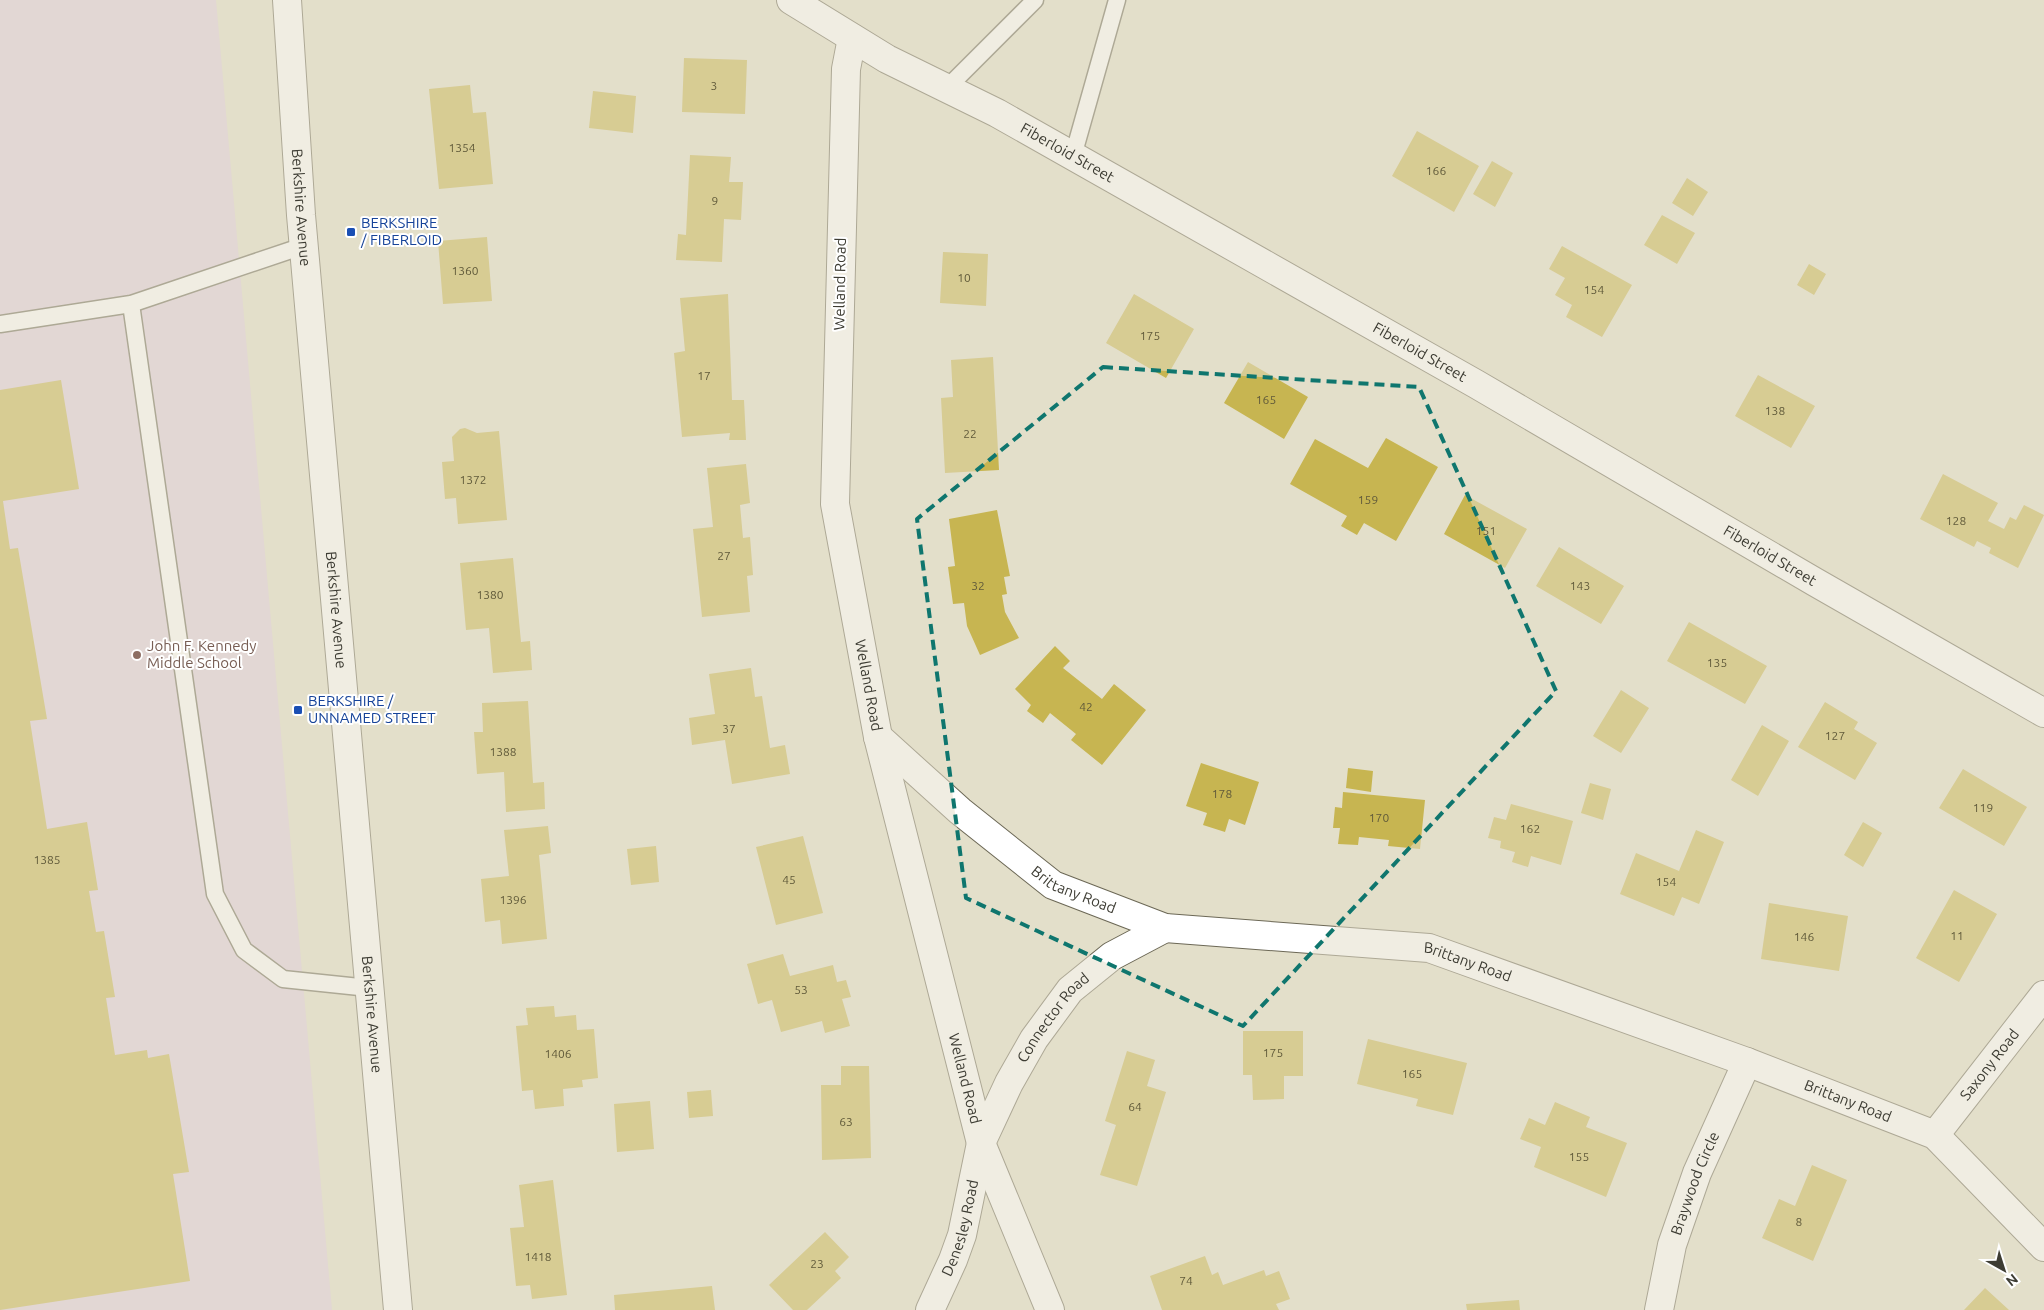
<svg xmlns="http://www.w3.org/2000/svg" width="2044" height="1310" font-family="Ubuntu,sans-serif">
<rect width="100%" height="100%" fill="#e3dfca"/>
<!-- education -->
<path fill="#e0cedf" d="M0,0h216l116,1310h-332z"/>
<!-- building -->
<path fill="#c7b551" d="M684,58l63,2 -2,54 -63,-2z
M470,85l3,28 13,-1 7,72 -54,5 -10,-100z
M593,91l43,5 -3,37 -44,-5z
M1417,131l62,35 -25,46 -62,-36z
M690,155l41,2 -2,25h14l-2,38 -17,-1 -2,43 -46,-2 2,-26 8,1z
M1492,161l21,12 -18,34 -22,-13z
M1687,178l21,14 -15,24 -21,-13z
M1662,215l33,18 -18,31 -33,-19z
M487,237l5,64 -49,3 -5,-63z
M1562,246l70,39 -30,52 -36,-20 6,-12 -17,-10 10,-17 -16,-9z
M943,252l45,2 -2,52 -46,-3z
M1809,264l17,10 -12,21 -17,-10z
M728,294l4,106h12l2,40h-17l1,-7 -48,4 -8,-84 11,-2 -5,-53z
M1134,294l60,35 -28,49 -60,-35z
M993,357l6,113 -54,3 -4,-75 12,-1 -2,-37z
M1248,362l60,35 -24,42 -60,-36z
M1758,375l57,31 -24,42 -56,-32z
M61,380l18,109 -76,12 7,48 8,-1 29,171 -17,2 17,108 40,-7 11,68 -9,1 7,41 8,-1 11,66 -9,1 9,57 32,-5 1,8 21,-4 20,118 -16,2 17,107 -190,29v-920z
M465,428l12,5 22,-2 8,89 -49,4 -2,-26 -11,1 -3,-37 12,-1 -2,-24 8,-8z
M1386,438l52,29 -42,74 -32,-18 -7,12 -16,-9 6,-10 -57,-32 25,-45 53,29z
M746,464l4,39 -10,2 3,33 7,-1 3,38 -6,1 3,36 -48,5 -9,-88 20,-2 -6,-59z
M1943,474l55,29 -10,18 16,8 6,-12 6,3 8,-15 20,10 -26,53 -29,-15 2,-5 -14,-7 -3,6 -54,-28z
M1465,495l62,34 -22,39 -61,-34z
M997,510l13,66 -6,1 3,17 -5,1 3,17 14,26 -39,17 -13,-29 -3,-23 -11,1 -5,-37 7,-1 -6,-47z
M1559,547l65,39 -23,38 -65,-38z
M513,558l8,84 9,-1 2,29 -39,3 -4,-45 -23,2 -6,-67z
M1689,622l78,44 -22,38 -78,-43z
M1055,646l15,15 -7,7 39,31 12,-15 32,26 -44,55 -31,-25 5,-6 -26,-21 -7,10 -16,-12 4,-6 -16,-16z
M751,668l4,29 7,-1 8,52 15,-3 5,29 -58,10 -7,-44 -33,5 -3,-27 26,-4 -6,-40z
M1621,690l28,18 -28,45 -28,-17z
M528,701l5,82 11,-1 1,27 -39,3 -2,-40 -27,2 -3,-42h9l-1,-29z
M1825,702l33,20 -4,7 23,14 -22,37 -57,-33z
M1762,725l27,16 -31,55 -27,-16z
M1201,763l58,19 -14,43 -16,-6 -4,13 -22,-7 4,-12 -21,-7z
M1348,768l25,3 -2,21 -25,-4z
M1963,769l64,38 -23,39 -65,-38z
M1590,783l21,6 -8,31 -22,-7z
M1343,792l82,8 -5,49 -32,-3 1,-6 -30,-3 -1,8 -20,-1 2,-16h-7l2,-21 7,1z
M1511,804l62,17 -12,44 -30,-9 -3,11 -16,-5 3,-10 -15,-4 1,-7 -13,-3 6,-21 12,3z
M1863,822l19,11 -19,34 -19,-12z
M548,826l3,27 -12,2 8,84 -45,5 -2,-24 -15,2 -4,-43 28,-3 -5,-46z
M1696,830l28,12 -25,62 -17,-7 -8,19 -54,-22 16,-41 43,18z
M803,836l20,77 -47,12 -20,-78z
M656,846l3,36 -28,3 -4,-36z
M1954,890l43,24 -38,68 -43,-24z
M1769,903l79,13 -9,55 -78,-12z
M783,954l7,22 43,-11 4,17 9,-2 5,17 -9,2 8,27 -25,7 -3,-12 -41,11 -9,-32 -14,4 -11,-40z
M554,1006l1,11 21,-2 1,15 17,-1 4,49 -16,2 1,7 -20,2 1,17 -29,3 -2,-19 -11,1 -6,-65 12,-1 -2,-17z
M1243,1031h60v45h-19v23l-31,1 -1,-25h-9z
M1368,1039l99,24 -14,52 -37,-9 2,-7 -61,-15z
M1127,1051l28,9 -8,26 19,6 -29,94 -37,-11 16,-50 -11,-4z
M841,1066h28l2,92 -49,2 -1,-75h20z
M711,1090l2,26 -24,2 -2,-26z
M650,1101l4,48 -37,3 -3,-48z
M1555,1102l35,15 -4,10 41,16 -21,54 -72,-30 7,-20 -21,-8 9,-21 16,7z
M1812,1165l35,15 -34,81 -51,-23 17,-39 16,7z
M553,1180l14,115 -35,4 -2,-14 -14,1 -6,-58 14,-1 -5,-42z
M825,1232l24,25 -14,14 6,7 -34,32h-14l-24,-25z
M1205,1256l7,19 6,-3 5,13 41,-15 2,6 13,-5 11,28 -14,5 3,6h-117l-12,-34z
M712,1286l3,24h-100l-1,-15z
M1985,1288l24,22h-45z
M1519,1300l1,10h-53l-1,-6z"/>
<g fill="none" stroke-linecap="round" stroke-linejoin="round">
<!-- service casing -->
<g stroke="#6c6856" stroke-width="19">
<path id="service" d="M947,88l88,-88
M1073,156l44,-156
M131,304l84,590 29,56 39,29 86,9
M0,324l131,-20 172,-58"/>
</g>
<!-- minor casing -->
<g stroke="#6c6856" stroke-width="30">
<g id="minor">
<path id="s1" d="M791,0l96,59 110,54 479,271 339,198 229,131"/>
<path id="s2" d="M852,38l-6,31 -11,435 43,233 103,406 69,167"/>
<path id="s3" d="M878,737l82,74 93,74 112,43 264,20 318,114 188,73 109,112"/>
<path id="s4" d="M1935,1135l109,-140"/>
<path id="s5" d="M930,1310l23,-50 9,-25 19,-92 28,-60 25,-44 36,-49 42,-34 53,-28"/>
<path id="s6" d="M1659,1310l13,-65 25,-72 50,-111"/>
</g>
</g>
<!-- secondary casing -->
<g stroke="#6c6856" stroke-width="30">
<g id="secondary">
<path id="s7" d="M287,0l14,215 97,1095"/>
</g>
</g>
<!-- service -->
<use href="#service" stroke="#fff" stroke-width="16"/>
<!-- minor -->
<use href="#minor" stroke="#fff" stroke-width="28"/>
<!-- secondary -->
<use href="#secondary" stroke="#fff" stroke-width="28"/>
</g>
<!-- marked area -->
<path d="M0 0H2044V1310H0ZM1103,367l316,20 137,304 -313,335 -277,-128 -49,-379z" fill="#e3dfca" fill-opacity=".55" fill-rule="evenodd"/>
<path fill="none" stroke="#0f766e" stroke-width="4" stroke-dasharray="10 6" stroke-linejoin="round" d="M1103,367l316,20 137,304 -313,335 -277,-128 -49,-379z"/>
<!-- markers -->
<g fill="#1a4fb4" stroke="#fff" stroke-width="2">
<rect x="346" y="227" width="10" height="10" rx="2.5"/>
<rect x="293" y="705" width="10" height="10" rx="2.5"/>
</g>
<circle fill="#8d6e63" stroke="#fff" stroke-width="2" cx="137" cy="655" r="5"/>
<g text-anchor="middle" stroke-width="4" stroke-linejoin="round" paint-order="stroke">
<!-- number labels -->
<g font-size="12" fill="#605a3a">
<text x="714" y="90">3</text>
<text x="462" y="152">1354</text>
<text x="1436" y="175">166</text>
<text x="715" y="205">9</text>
<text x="465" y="275">1360</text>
<text x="964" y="282">10</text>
<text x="1594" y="294">154</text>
<text x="1150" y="340">175</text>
<text x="704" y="380">17</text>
<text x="1266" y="404">165</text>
<text x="1775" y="415">138</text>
<text x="970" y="438">22</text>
<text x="473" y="484">1372</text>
<text x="1368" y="504">159</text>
<text x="1956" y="525">128</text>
<text x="1486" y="535">151</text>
<text x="724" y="560">27</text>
<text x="978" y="590">32</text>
<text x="1580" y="590">143</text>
<text x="490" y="599">1380</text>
<text x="1717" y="667">135</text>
<text x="1086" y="711">42</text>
<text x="729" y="733">37</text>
<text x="1835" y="740">127</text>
<text x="503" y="756">1388</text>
<text x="1222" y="798">178</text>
<text x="1983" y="812">119</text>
<text x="1379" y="822">170</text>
<text x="1530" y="833">162</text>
<text x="47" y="864">1385</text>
<text x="789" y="884">45</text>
<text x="1666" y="886">154</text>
<text x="513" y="904">1396</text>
<text x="1957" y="940">11</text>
<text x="1804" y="941">146</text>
<text x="801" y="994">53</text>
<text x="1273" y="1057">175</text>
<text x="558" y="1058">1406</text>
<text x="1412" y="1078">165</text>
<text x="1135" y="1111">64</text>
<text x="846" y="1126">63</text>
<text x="1579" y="1161">155</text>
<text x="1799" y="1226">8</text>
<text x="538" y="1261">1418</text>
<text x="817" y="1268">23</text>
<text x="1186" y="1285">74</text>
</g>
<!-- street labels -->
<g font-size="15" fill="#3d3c33" stroke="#fff">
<text dy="5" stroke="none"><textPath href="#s1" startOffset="316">Fiberloid Street</textPath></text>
<text dy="5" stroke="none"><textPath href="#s7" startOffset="208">Berkshire Avenue</textPath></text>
<text transform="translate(840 284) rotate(-89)" y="5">Welland Road</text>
<text dy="5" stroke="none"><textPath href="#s1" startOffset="721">Fiberloid Street</textPath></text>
<text dy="5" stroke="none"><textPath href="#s1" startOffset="1126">Fiberloid Street</textPath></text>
<text dy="5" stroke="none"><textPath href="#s7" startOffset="612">Berkshire Avenue</textPath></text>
<text dy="5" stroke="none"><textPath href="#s2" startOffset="651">Welland Road</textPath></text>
<text dy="5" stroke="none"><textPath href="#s3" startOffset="250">Brittany Road</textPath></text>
<text dy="5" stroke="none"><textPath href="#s3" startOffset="655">Brittany Road</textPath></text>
<text dy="5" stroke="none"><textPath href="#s7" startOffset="1018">Berkshire Avenue</textPath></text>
<text dy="5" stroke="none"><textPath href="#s5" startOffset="321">Connector Road</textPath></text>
<text dy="5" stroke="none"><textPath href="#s4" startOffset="89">Saxony Road</textPath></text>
<text dy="5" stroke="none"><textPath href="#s2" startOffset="1056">Welland Road</textPath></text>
<text dy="5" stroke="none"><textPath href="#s3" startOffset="1060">Brittany Road</textPath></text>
<text dy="5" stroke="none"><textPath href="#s6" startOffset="132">Braywood Circle</textPath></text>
<text dy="5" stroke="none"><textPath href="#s5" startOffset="88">Denesley Road</textPath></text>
</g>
<!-- transit labels -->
<g font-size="15" fill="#164399" stroke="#fff" text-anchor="start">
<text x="361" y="228">BERKSHIRE<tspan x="361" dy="17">/ FIBERLOID</tspan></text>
<text x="308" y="706">BERKSHIRE /<tspan x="308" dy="17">UNNAMED STREET</tspan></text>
</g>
<!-- education labels -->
<g font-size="15" fill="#785e54" stroke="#fff" text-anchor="start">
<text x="147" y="651">John F. Kennedy<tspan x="147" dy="17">Middle School</tspan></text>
</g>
</g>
<!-- north arrow -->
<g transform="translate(2004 1270) rotate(141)" stroke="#ffffff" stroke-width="4" paint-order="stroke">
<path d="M0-4L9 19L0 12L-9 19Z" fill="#3d3c33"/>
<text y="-8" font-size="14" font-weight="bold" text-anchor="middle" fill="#3d3c33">N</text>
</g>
</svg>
